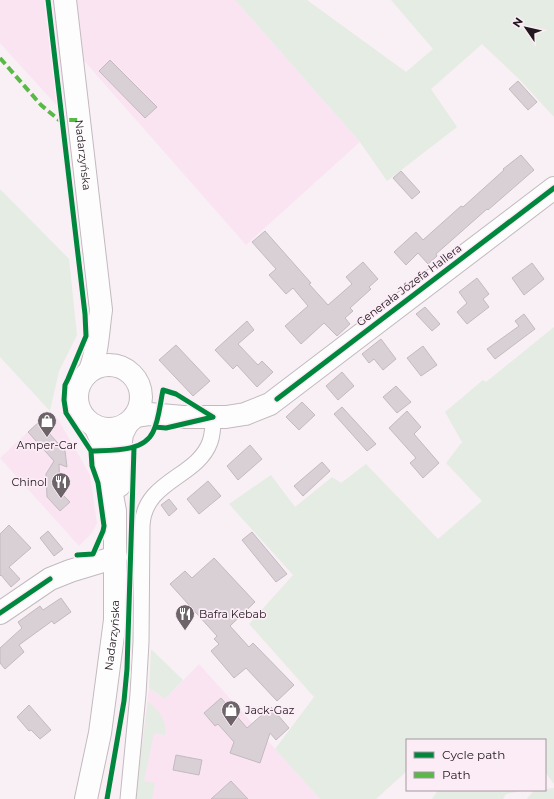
<svg xmlns="http://www.w3.org/2000/svg" width="554" height="799" font-family="Montserrat,sans-serif">
<rect width="100%" height="100%" fill="#f8f0f5"/>
<!-- built -->
<path fill="#fae4f2" d="M0,0h235l125,142 -114,103 -174,-198 -4,53 -9,8 -59,-65z
M50,411l8,8 32,56 7,48 -5,10 -13,13 -79,-88z
M199,664l121,135h-185l14,-111 16,11z"/>
<!-- green -->
<path fill="#e4ece3" d="M235,0h72l99,72 27,-23 -42,-49h163v117l-36,-39 -36,-34 -51,45 26,38 -70,54 -27,-39z
M0,189l69,70 8,76 -18,36 -9,40 -50,-54z
M554,327v457l-9,-12v-32h-138v31l-31,28h-56l-45,-50 39,-52 -65,-73 44,-49 -64,-71 42,-29 24,32 37,-30 9,6 25,-19 72,75 44,-38 -36,-38 16,-21 -17,-30 38,-32 3,2z
M151,649l32,31 -18,19 -16,-11z
M148,702c11,8 19,18 17,33l-11,-2 -10,48 11,2 -3,16h-17z
M554,788v11h-27l7,-9h11v-1z
M438,790h89l-21,4 -3,5h-71z"/>
<!-- building -->
<path fill="#d9d0d6" stroke="#c3bac0" d="M110,60l47,47 -12,11 -46,-47z
M518,81l19,21 -9,8 -19,-21z
M521,155l13,15 -46,40 -1,-1 -51,45 1,2 -9,8 -10,-11 -12,12 -12,-13 22,-20 7,8 38,-34 2,1 41,-37 -1,-1z
M401,171l19,21 -8,7 -19,-21z
M265,231l46,52 -2,1 19,21 24,-21 -6,-7 17,-15 15,17 -9,8 2,2 -21,19 3,3 -8,7 5,6 -13,12 -13,-13 -23,21 -16,-18 23,-20 -15,-18 -7,6 -17,-19 7,-6 -24,-27z
M532,263l12,16 -20,16 -12,-17z
M477,278l12,16 -6,5 6,8 -22,17 -10,-12 10,-9 -8,-11z
M425,307l15,17 -8,7 -16,-17z
M524,314l11,15 -40,30 -8,-10 32,-23 -4,-5z
M247,321l7,9 -16,14 20,21 4,-4 11,11 -16,15 -20,-22 -4,4 -18,-19z
M381,339l15,20 -13,11 -9,-11 -5,4 -7,-9z
M176,345l34,36 -17,15 -34,-36z
M423,346l14,19 -16,11 -14,-18z
M342,372l12,14 -16,14 -12,-14z
M396,386l15,16 -14,11 -14,-16z
M302,402l13,13 -16,15 -13,-13z
M342,407l34,37 -9,7 -33,-37z
M407,411l14,16 -7,7 25,29 -16,15 -13,-15 6,-5 -27,-30z
M39,422l26,29 2,16 -8,-3 1,28 10,10 -10,9 -13,-14 -1,-23 8,-13 -26,-29z
M250,445l12,14 -24,21 -11,-14z
M322,462l8,9 -27,25 -9,-10z
M208,481l13,15 -22,18 -12,-15z
M169,499l8,10 -8,7 -8,-11z
M9,525l22,23 -22,19 11,12 -9,8 -10,-12 -1,1v-42z
M48,531l15,18 -9,7 -14,-18z
M252,532l35,42 -11,8 -34,-42z
M214,558l41,44 -25,24 19,21 4,-4 41,42 -17,16 -31,-33 -12,10 -23,-27 8,-7 -5,-5 3,-3 -47,-52 15,-13 7,7z
M61,598l10,14 -17,12 -2,-3 -33,24 5,7 -19,17 -5,-6v-15l22,-20 -4,-6 22,-16 3,4z
M221,698l26,30 24,-21 18,21 -13,12 -6,-7 -10,30 -30,-10 4,-11 -16,-18 -3,2 -11,-13z
M29,705l22,25 -11,9 -9,-9 -2,1 -12,-14z
M176,755l26,5 -3,15 -26,-5z
M231,781l17,18h-37z"/>
<g fill="none" stroke-linecap="round" stroke-linejoin="round">
<!-- street casing -->
<g stroke="#c2babf" stroke-width="17">
<path id="street" d="M128,799l10,-105 3,-52 1,-116c2,-46 55,-48 68,-84 3,-8 3,-16 3,-25"/>
</g>
<!-- secondary casing -->
<g stroke="#c2babf" stroke-width="24">
<g id="secondary">
<path id="s1" d="M65,0l36,310c-3,20 -3,41 -11,60"/>
<circle cx="109" cy="397" r="32"/>
<path d="M135,416l14,-2 34,3h43l19,-3 25,-10 284,-216"/>
<path d="M119,486l2,-45 1,-7 5,-10"/>
<path d="M0,613l50,-34 20,-8 46,-14"/>
<path id="s2" d="M86,799l14,-66 15,-113v-109l-13,-69 -7,-16"/>
</g>
</g>
<!-- street -->
<use href="#street" stroke="#fefdfe" stroke-width="15"/>
<!-- secondary -->
<use href="#secondary" stroke="#fefdfe" stroke-width="22"/>
<!-- quiet -->
<path stroke="#58b947" stroke-width="4" stroke-dasharray="8 4" stroke-linecap="butt" d="M0,58l41,47 18,15h20"/>
<!-- cycleway casing -->
<g stroke="#fcecf6" stroke-width="8">
<path id="cycleway" d="M48,0l37,314 1,22 -18,43 -3,6 -1,15 2,13 25,38 1,15 6,17 6,43 -1,5 -10,23 -16,1
M277,399l277,-211
M155,427l11,1 47,-11
M91,451c19,-1 52,2 62,-19 6,-12 7,-28 10,-42l13,4 37,23
M0,613l50,-34
M107,799l17,-98 3,-32 7,-221"/>
</g>
<!-- cycleway -->
<use href="#cycleway" stroke="#00873e" stroke-width="5"/>
</g>
<!-- icons -->
<defs>
<g id="shop-pin" transform="scale(1)"><path d="M0 17L-7.5 6A9.5 9.5 0 1 1 7.5 6Z" fill="#6c6469" stroke="#fcecf6"/><path d="M-5-2.5h2.3a2.7 3.5 0 0 1 5.4 0H5L5.5 6h-11ZM-1.5-2.5h3a1.5 2.3 0 0 0-3 0Z" fill="#fff"/></g>
<g id="restaurant-pin" transform="scale(1)"><path d="M0 17L-7.5 6A9.5 9.5 0 1 1 7.5 6Z" fill="#6c6469" stroke="#fcecf6"/><path d="M-5-6h1v4h1v-4h1v4h1v-4h1v5L-1.5 .5V6h-2V.5L-5-1ZM5-6V6H3V1.5H1.5Q1.5-4 5-6Z" fill="#fff"/></g>
</defs>
<g fill-rule="evenodd">
<use href="#shop-pin" x="47" y="421"/>
<use href="#restaurant-pin" x="61" y="482"/>
<use href="#restaurant-pin" x="185" y="614"/>
<use href="#shop-pin" x="231" y="710"/>
</g>
<g text-anchor="middle" stroke-width="3.5" stroke-linejoin="round" paint-order="stroke">
<!-- street labels -->
<g font-size="11" fill="#21181e" stroke="#fcecf6">
<text dy="4" stroke="none"><textPath href="#s1" startOffset="156">Nadarzyńska</textPath></text>
<text transform="translate(409 285) rotate(-37)" y="4">Generała Józefa Hallera</text>
<text dy="4" stroke="none"><textPath href="#s2" startOffset="166">Nadarzyńska</textPath></text>
</g>
<!-- poi labels -->
<g font-size="11" fill="#21181e" stroke="#fcecf6" text-anchor="start">
<text x="47" y="449" text-anchor="middle">Amper-Car</text>
<text x="47" y="486" text-anchor="end">Chinol</text>
<text x="199" y="618">Bafra Kebab</text>
<text x="245" y="714">Jack-Gaz</text>
</g>
</g>
<!-- legend -->
<rect x="406" y="739" width="140" height="52" fill="#fcecf6" stroke="#a497a0"/>
<rect x="414" y="752" width="20" height="6" fill="#00873e" stroke="#a497a0"/>
<text x="442" y="759" font-size="12" fill="#21181e">Cycle path</text>
<rect x="414" y="772" width="20" height="6" fill="#58b947" stroke="#a497a0"/>
<text x="442" y="779" font-size="12" fill="#21181e">Path</text>
<!-- north arrow -->
<g transform="translate(526 28) rotate(304)" stroke="#fcecf6" stroke-width="3" paint-order="stroke">
<path d="M0-3L7 15L0 10L-7 15Z" fill="#21181e"/>
<text y="-6" font-size="11" font-weight="bold" text-anchor="middle" fill="#21181e">N</text>
</g>
</svg>
